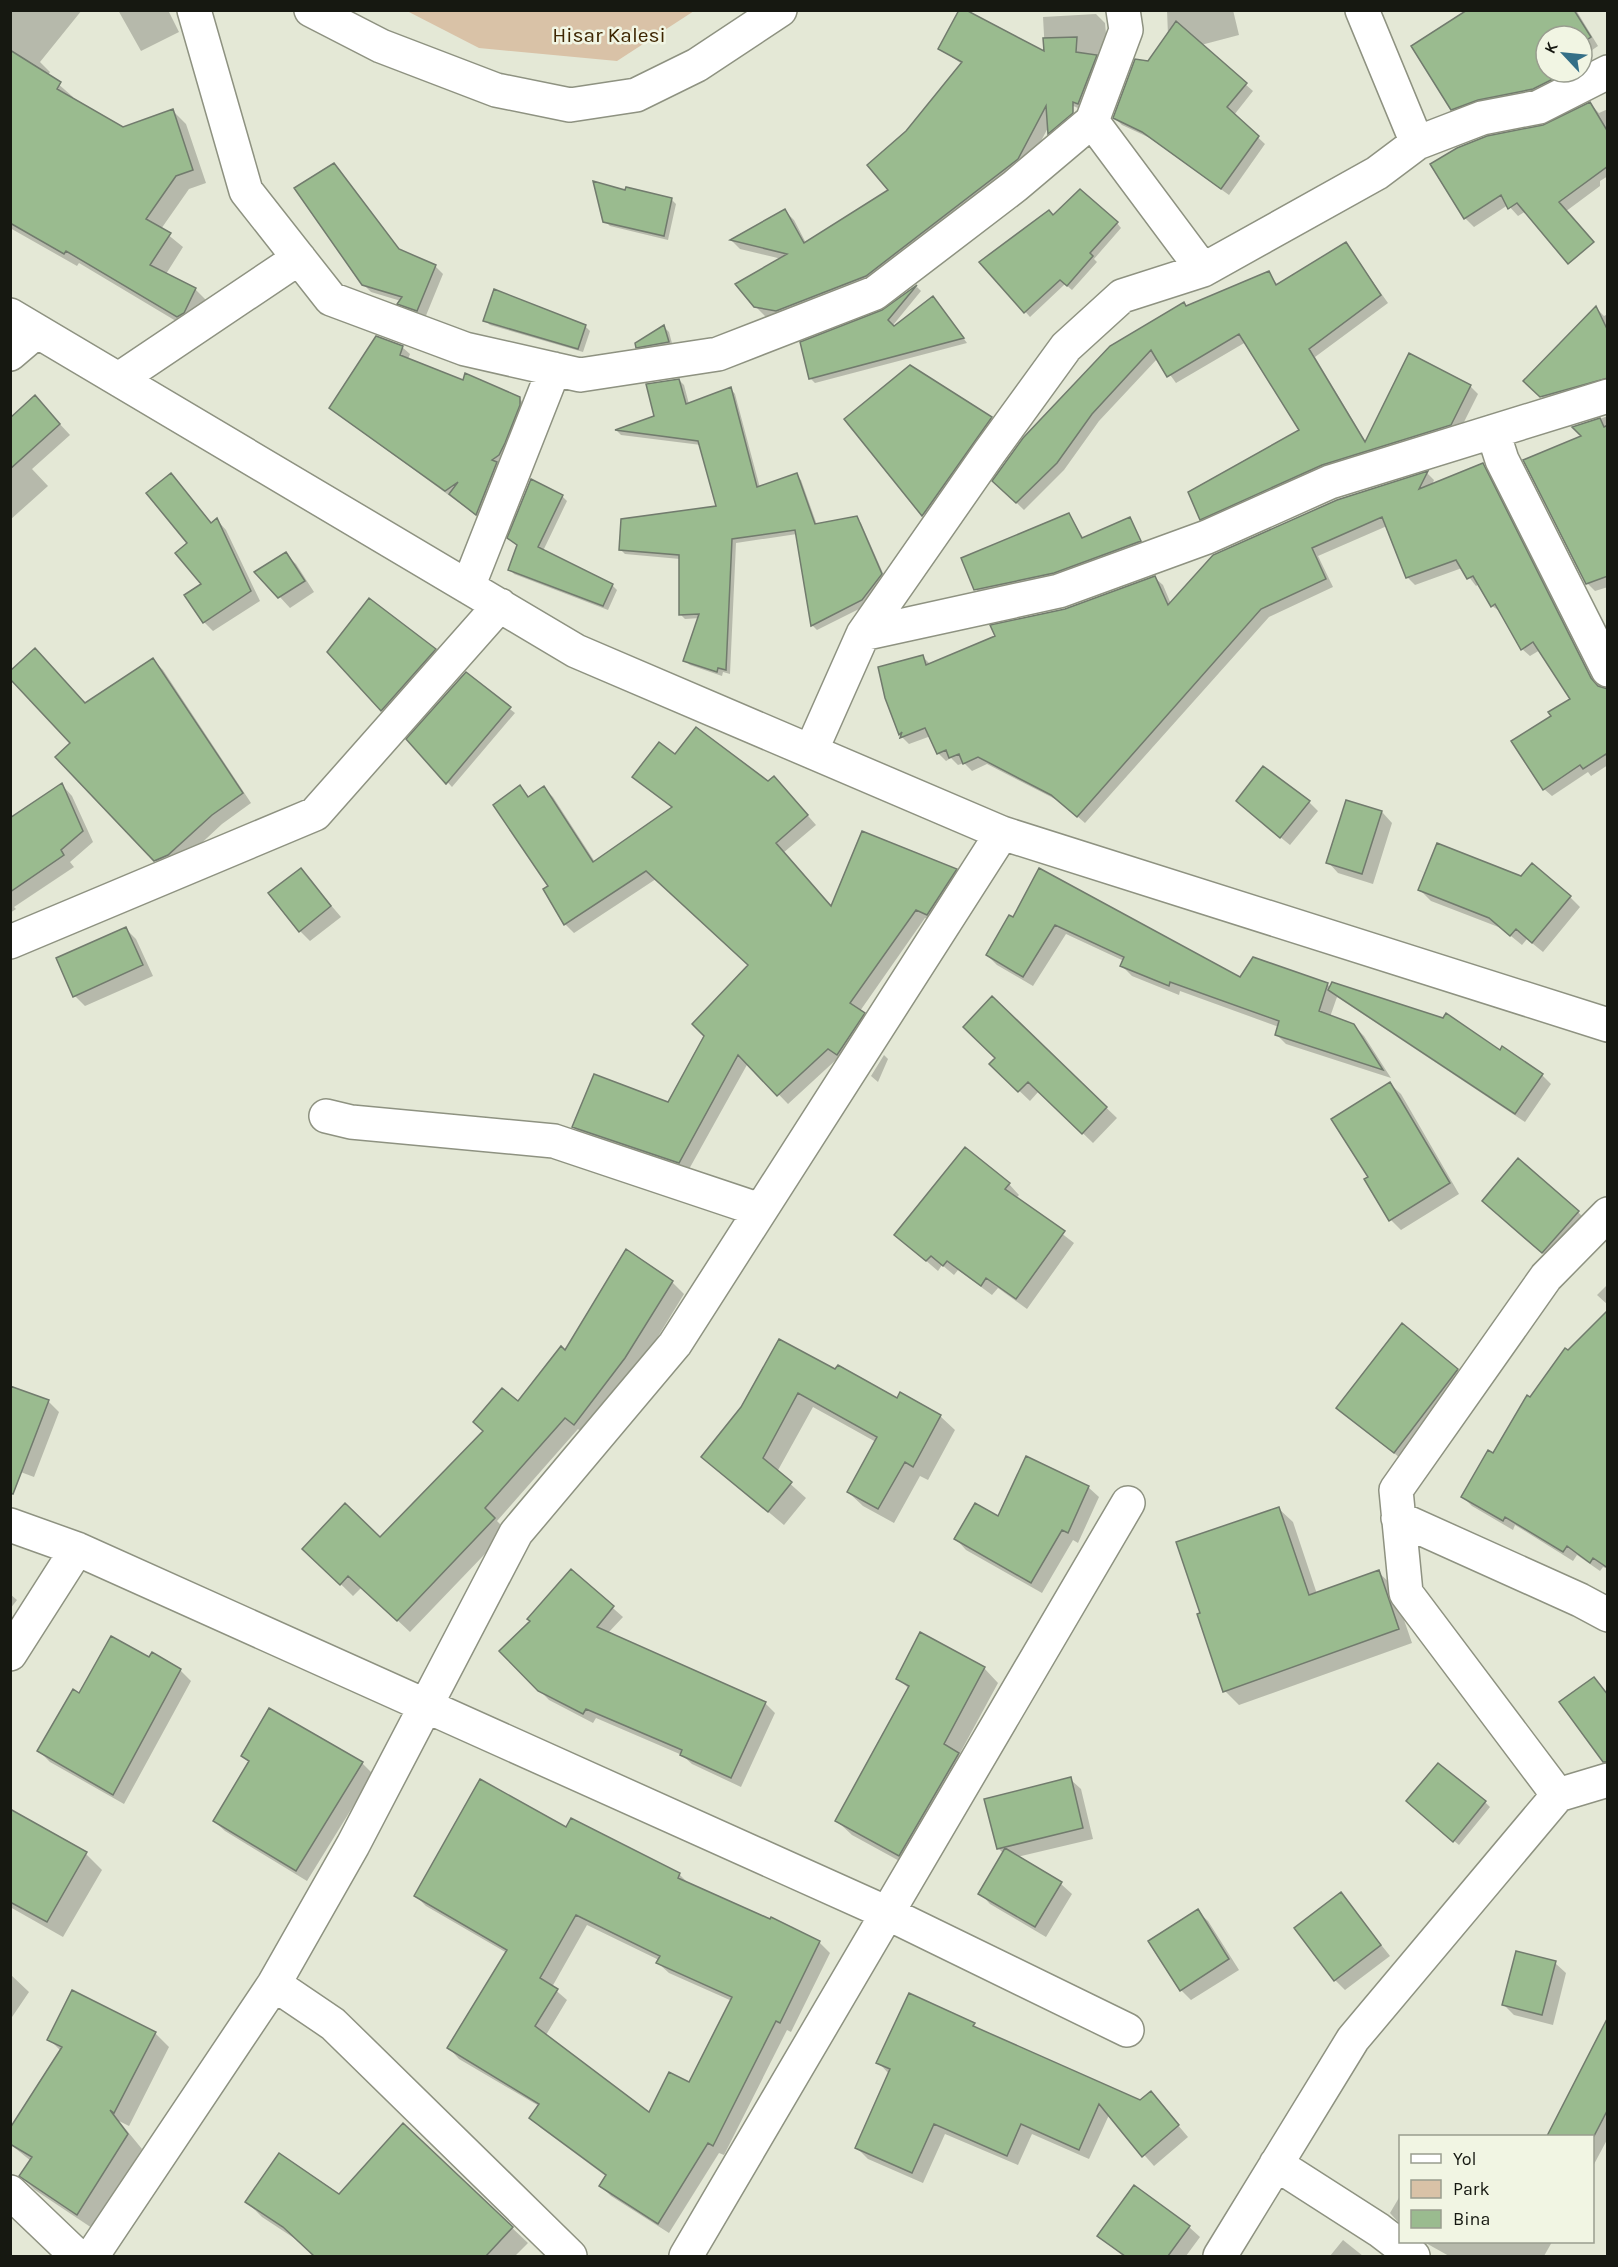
<svg xmlns="http://www.w3.org/2000/svg" width="1618" height="2267" font-family="Karla,sans-serif">
<rect width="100%" height="100%" fill="#e4e8d6"/>
<!-- green -->
<path fill="#d9c2a7" d="M407,11l287,-1v1l-77,50 -138,-13z"/>
<!-- shadow -->
<path fill="#0003" fill-rule="evenodd" d="M10,10h72l-42,52 10,10 -2,3 25,22 -1,2 51,30 50,-18 13,13 20,59 -17,6 -28,40 22,18 -17,27 29,15 13,13 -17,28 -112,-67 -2,3 -67,-38z
M118,10h50l11,22 -38,19z
M1167,10h66l6,25 -38,10 52,46 -19,24 31,29 -36,51 -79,-57 -28,-13 -7,-7 53,-83z
M1470,10h106l22,36 -16,11v-21h-36v36h29l3,6 -117,39 -9,-8z
M1096,14l9,9 3,32 -21,57 -25,-11 -34,65 -153,119 -89,35 -21,-4 -10,-10 27,-47 -42,-10 -8,-8 53,-30 9,9 12,23 84,-53 17,-58 55,-68 -22,-15 105,4 -2,-36z
M1590,104l9,9 9,-4v67l-8,5v5l-58,43 -16,-18 -8,5 -10,-11 -34,22 -9,-9 78,-91z
M334,165l67,87 34,14 8,8 -18,44 -18,-7 -8,-7 2,-3 -30,-9 -8,-8z
M626,192l45,7 5,5 -8,36 -58,-14 -5,-5z
M1054,216l63,7 4,5 -27,31 3,3 -25,28 -7,-6 -35,33 -48,-55z
M1346,244l42,59 -73,54 51,85 104,-56 8,8 -19,38 -250,94 -8,-7 100,-89 -55,-88 -70,41 -18,-25 -59,63 -35,49 -40,40 -22,-21 181,-186 4,4 81,-34 10,12z
M917,287l4,4 -32,39 49,-27 29,40 -152,40 -5,-5 73,-66z
M1596,308l8,8 4,-2v73l-58,18 -25,-24z
M485,320l100,6 5,5 -7,21 -93,-27z
M664,327l5,5 4,15 -31,5 -5,-5z
M402,347l8,7 -2,5 56,23 55,16 7,8 -42,115 -145,-106z
M679,380l5,5 5,19 42,-15 4,5 25,94 36,-13 5,5 16,45 39,-7 5,5 25,57 -19,25 -50,25 -5,-5 -15,-91 -61,9 -6,131 -7,-2 -1,4 -32,-11 -5,-4 15,-43 -15,1 -5,-5v-55l-55,-5 -5,-5 98,-42 -17,-62 -80,-10 -4,-4 39,-14z
M45,408l25,27 -38,34 16,17 -38,34v-100z
M1608,416v171l-13,4 -8,-8 -3,-146 -10,-9z
M846,419h145l8,8 -67,96z
M1483,465l8,8 105,209 3,6 9,2v75l-17,11 -3,-4 -36,24 -8,-7 9,-72 19,-18 -32,-49 -10,6 -8,-7 -21,-37 -9,-6 -13,-22 -3,2 -14,-18 -47,17 -8,-8 -20,-51 -69,30 15,31 -64,30 -184,206 -24,-21 -74,-38 -15,7 -8,-8 -6,2 -7,-7 -5,3 -8,-8 -7,-17 -22,8 -7,-7 -15,-40 36,-40 7,7 225,-86 8,7 8,19 166,-103 90,-28 7,7 -2,5z
M180,485l32,39 5,-4 9,10 34,71 -47,30 -9,-9v-38l-15,-41z
M562,496l5,5 -24,50 69,34 5,5 -9,20 -94,-36 -4,-5z
M1069,515l15,24 46,-20 14,27 -85,31 -78,18 -5,-6z
M285,554l11,10 18,28 -24,16 -33,-36z
M369,600l75,60 -53,60 -62,-68z
M153,660l10,10 88,133 -29,21 -44,41 -13,5 -10,-10 -70,-155z
M466,674l49,39 -63,74 -44,-48z
M676,756l107,31 33,38 -33,28 49,54 124,-37 9,9 -28,44 -12,-5 -65,93 13,12 -26,41 -9,-6 -50,46 -40,-41 -60,108 -105,-35 -10,-9 96,-23 81,-138 -94,-87 -82,54 -9,-9 -15,-37 -30,-100 10,11 14,-10 9,9 42,65 78,-54 -39,-31z
M62,785l10,11 21,46 -23,20 4,5 -60,40 2,2 -6,4v-94z
M1309,802l9,9 -28,34 -43,-35z
M1382,812l10,11 -19,61 -35,-11 -10,-11z
M301,870l40,47 -31,24 -10,-10z
M1039,870l201,109 87,6 173,67 42,23 9,9 -26,38 -188,-125 -7,20 23,8 11,11 27,42 -105,-34 -10,-10 3,-7 -99,-36 -1,4 -47,-19 -10,-10 2,-5 -58,-27 -33,52 -36,-21 -10,-10 26,-36z
M1420,890l150,7 10,10 -37,45 -16,-13 -5,6 -21,-17 -70,-27z
M126,929l10,10 17,37 -68,30 -10,-10z
M992,998l125,120 -24,25 -54,-52 -9,10 -39,-37 6,-6z
M884,1055l4,4 -10,23 -7,-6z
M1390,1084l11,10 58,100 -58,36 -10,-10 -21,-43z
M1009,1184l10,11 -3,3 58,45 -47,66 -29,-21 -6,7 -34,-25 -4,5 -12,-10 -4,6 -42,-36z
M1494,1211l84,1 10,10 -35,40z
M672,1282l12,12 -47,77 -50,65 -9,-7 -81,92 10,10 -97,101 -48,-45 -9,9 -36,-35 63,-22 138,-136 48,-51z
M1608,1284v21l-11,-10z
M1568,1352l40,62v155l-5,-2 -3,4 -23,-16 -4,6 -58,-36 -2,5 -41,-24 -9,-9 68,-98z
M1457,1370l10,11 -62,81 -67,-54z
M835,1371l105,45 15,14 -27,50 -8,-4 -26,47 -31,-17 -15,-14 28,-50 -63,-35 -36,65 29,26 -22,27 -81,-68 39,-49z
M48,1401l11,11 -25,65 -24,-9z
M1088,1487l11,10 -21,46 -5,-3 -31,53 -76,-43 -10,-11 43,-21z
M1279,1509l14,13 24,72 61,-22 14,13 20,58 -173,62 -14,-14z
M571,1571l52,46 -15,16 157,70 10,10 -34,74 -49,-23 -10,-9 -86,-37 -3,5 -44,-23 -48,-49 31,-30z
M10,1594l7,6 -7,9z
M152,1654l29,17 10,10 -67,123 -74,-42 -11,-11 40,-56 70,-36z
M984,1668l14,15 -39,72 14,13 -59,101 -62,-34 -15,-14 72,-132 -11,-11z
M269,1710l93,53 11,11 -66,107 -82,-50 -11,-10 36,-58 -7,-7z
M1070,1779l11,10 12,50 -76,18 44,27 11,10 -26,43 -56,-33 -10,-11 23,-40 -4,-4z
M1485,1802l5,5 -31,38 -47,-39z
M10,1811l76,43 16,16 -39,67 -53,-30z
M567,1830l112,44 11,11 80,36 1,-2 48,23 11,11 -39,79 -4,-2 -63,125 -5,-2 -50,80 -58,-37 -10,-10 6,-9 -66,-49 -10,-10 8,-12 -80,-47 -10,-11 58,-95 -81,-47 -10,-10zM587,1925l72,35 -1,3 11,10 63,28 -42,83 -41,30 -103,-79 21,-35 -15,-13z
M1341,1894l49,62 -45,34 -10,-10z
M1197,1911l11,10 31,49 -48,30 -10,-10z
M1555,1963l11,10 -13,52 -39,-10 -11,-11z
M10,1974l19,18 -19,28z
M974,2025l6,6 160,71 11,-9 37,44 -34,29 -45,-51 -20,44 -57,-25 -14,31 -73,-31 -22,49 -55,-24 -11,-11 32,-74 -11,-12z
M155,2033l14,14 -40,79 -10,-5 23,28 -50,79 -57,-38 -14,-14 10,-15 -21,-17v-13l51,-80 -12,-12z
M1593,2049l15,8v81l-16,30v-32h-43z
M403,2125l125,118 -13,13h-200l-15,-14 -38,-25 -15,-15 92,-6z
M1400,2196v28l-10,-11z
M1189,2227l11,10 -14,19h-63l-24,-20z
M1343,2240l20,16h-33z
M1424,2242h128l-8,14h-95z"/>
<!-- building -->
<path fill="#9abb8f" stroke="#717b6d" stroke-width="1.5" fill-rule="evenodd" d="M959,10h7l78,41 -1,-13 34,-1 -1,15 21,3 -19,49 -5,-2v11l-25,21 -2,-28 -28,53 -152,117 -90,35 -22,-4 -19,-23 52,-30 -57,-14 55,-31 19,34 84,-53 -21,-25 39,-34 56,-69 -24,-13z
M1467,10h107l17,27 -9,6v-7h-36v36h21l-34,17 -55,11 -27,10 -40,-64z
M1176,21l71,62 -20,24 32,29 -38,53 -79,-57 -29,-14 22,-59 13,2z
M10,50l51,32 -4,7 66,38 50,-18 20,61 -17,6 -30,43 25,14 -21,32 46,23 -12,25 -7,4 -111,-66 -2,3 -54,-31z
M1590,102l18,30v34l-49,36 35,40 -26,22 -51,-61 -9,6 -7,-14 -37,24 -34,-55 27,-16 30,-12 56,-11z
M334,163l65,86 37,16 -19,46 -20,-7 5,-7 -40,-12 -68,-97z
M593,181l32,9 1,-3 46,11 -8,38 -61,-14z
M1080,189l38,33 -28,31 3,3 -26,30 -7,-6 -36,33 -45,-51 70,-52 4,5z
M1346,242l35,53 -72,54 56,93 44,-89 62,32 -20,40 -129,40 -122,55 -12,-28 111,-62 -60,-96 -72,43 -16,-27 -59,64 -35,49 -41,40 -24,-22 31,-43 87,-92 74,-44 2,4 83,-35 7,14z
M917,285l-29,35 6,6 39,-30 31,42 -155,41 -9,-37 82,-32z
M494,289l92,36 -8,24 -95,-28z
M1596,306l12,25v47l-68,19 -17,-16z
M664,325l5,17 -33,6 -1,-5z
M376,336l27,10 -3,9 63,25 2,-7 55,24v8l-15,38 -6,12 -7,5 5,2 -21,53 -27,-21 9,-12 -13,9 -116,-83z
M910,365l82,52 -70,99 -78,-97z
M679,379l7,25 45,-17 26,100 40,-14 18,51 42,-8 25,58 -20,26 -51,26 -16,-96 -63,9 -6,131 -8,-2 -1,4 -34,-11 16,-47 -20,1v-60l-60,-5 2,-31 95,-13 -18,-65 -83,-11 39,-14 -8,-32z
M35,395l25,29 -50,45v-51z
M1600,418l4,9 4,-2v151l-22,8 -63,-124 58,-24 -9,-9z
M1483,463l108,215 7,8 10,3v67l-2,-2 -23,15 -3,-4 -37,25 -32,-49 40,-25 -3,-4 22,-13 -37,-57 -12,8 -26,-46 -4,3 -18,-31 -6,3 -11,-19 -50,18 -24,-61 -70,31 14,31 -65,30 -184,208 -26,-22 -73,-38 -15,7 -4,-10 -10,4 -3,-8 -9,4 -12,-26 -25,10 2,-6 -3,3 -14,-37 -7,-31 45,-12 3,10 69,-29 -5,-11 75,-16 90,-33 13,29 45,-50 124,-55 91,-29 -9,18z
M171,473l40,50 6,-5 34,73 -48,32 -19,-28 17,-11 -26,-31 12,-10 -41,-50z
M531,479l32,16 -25,52 75,37 -10,22 -95,-36 9,-25 -10,-7z
M1069,513l13,25 48,-21 11,24 -87,32 -80,17 -13,-32z
M286,552l19,29 -27,17 -24,-26z
M369,598l67,51 -55,62 -54,-59z
M35,648l50,55 68,-45 90,135 -31,22 -44,40 -14,6 -99,-104 15,-14 -60,-64v-8z
M466,672l45,35 -65,77 -40,-45z
M696,727l72,54 6,-5 34,39 -32,28 55,63 31,-75 95,38 -30,46 -11,-5 -66,93 15,10 -28,42 -9,-6 -51,47 -39,-41 -59,108 -107,-36 22,-53 74,28 36,-66 -12,-12 56,-59 -102,-94 -82,54 -21,-36 5,-3 -55,-81 27,-20 8,12 16,-11 49,76 79,-55 -40,-30 27,-35 16,12z
M1263,766l47,35 -30,37 -44,-37z
M62,783l21,48 -22,19 3,5 -54,37v-74z
M1346,800l36,11 -20,63 -36,-11z
M1437,843l84,33 11,-13 39,33 -39,47 -16,-14 -6,7 -21,-18 -71,-28z
M301,868l30,38 -32,26 -31,-39z
M1039,868l201,109 13,-20 75,26 -9,28 35,13 29,46 -108,-35 4,-14 -109,-39 -1,4 -49,-20 4,-9 -69,-32 -32,52 -37,-22 23,-40 4,2z
M126,927l17,38 -70,32 -17,-39z
M1332,982l111,36 3,-5 54,37 2,-4 41,28 -28,40 -187,-124z
M992,996l115,111 -25,27 -54,-52 -10,10 -29,-28 6,-6 -32,-31z
M1390,1082l60,101 -61,38 -25,-42 4,-2 -37,-58z
M965,1147l45,36 -5,6 60,42 -49,68 -30,-21 -5,8 -34,-25 -4,5 -12,-10 -5,5 -32,-26z
M1518,1158l61,53 -37,42 -60,-52z
M626,1249l47,32 -48,77 -51,67 -9,-7 -80,90 10,10 -98,103 -49,-45 -8,9 -38,-36 43,-46 35,34 103,-106 -10,-9 29,-34 16,13 43,-55 4,4z
M1608,1310v258l-15,-10 -3,5 -23,-17 -4,6 -58,-35 -2,4 -42,-24 27,-47 5,3 34,-58 3,2 35,-49 3,2z
M1402,1323l56,46 -64,84 -58,-45z
M779,1339l56,30 3,-4 59,33 3,-6 41,23 -28,52 -8,-5 -27,47 -31,-17 30,-55 -79,-44 -35,65 29,24 -24,30 -67,-55 40,-50z
M10,1386l39,14 -36,94 -3,-1z
M1026,1456l63,30 -21,47 -6,-3 -31,53 -77,-44 21,-36 23,13z
M1279,1507l30,88 70,-25 20,59 -176,63 -26,-78 3,-1 -24,-71z
M571,1569l43,37 -17,21 169,75 -35,76 -51,-23 2,-5 -96,-41 -3,5 -45,-23 -39,-40 31,-30 -3,-2z
M920,1632l65,35 -41,77 15,9 -60,103 -64,-35 74,-135 -13,-7z
M111,1636l38,21 3,-5 29,17 -68,126 -76,-44 36,-62 6,4z
M1594,1677l14,18v67h-5l-44,-60z
M269,1708l94,54 -67,109 -83,-50 36,-60 -8,-5z
M1438,1763l48,38 -33,41 -47,-41z
M1071,1777l12,51 -86,21 -13,-50z
M480,1779l86,48 5,-9 109,55 -2,5 92,41 1,-2 49,24 -40,82 -4,-2 -63,125 -5,-3 -50,81 -59,-38 7,-11 -77,-57 10,-14 -92,-56 60,-98 -93,-54zM576,1915l84,41 -4,7 76,34 -43,85 -20,-10 -20,40 -114,-86 23,-37 -18,-11z
M10,1809l77,43 -40,70 -37,-20z
M1005,1848l57,34 -27,45 -57,-33z
M1341,1892l40,53 -47,36 -40,-53z
M1198,1909l31,50 -49,32 -32,-50z
M1516,1951l40,10 -14,54 -40,-10z
M72,1990l84,42 -42,81 -4,-3 18,24 -51,81 -58,-39 13,-19 -22,-13v-16l52,-81 -15,-7z
M909,1993l66,30 -2,3 167,74 11,-9 28,34 -37,32 -43,-53 -20,46 -58,-26 -14,32 -73,-32 -22,49 -57,-25 35,-79 -14,-6z
M1608,2017v92l-14,27h-47z
M403,2123l110,104 -27,29h-172l-31,-29 -38,-25 34,-49 60,41z
M1134,2185l56,41 -22,30h-43l-28,-20z"/>
<g fill="none" stroke-linecap="round" stroke-linejoin="round">
<!-- minor casing -->
<g stroke="#8e9281" stroke-width="36">
<path id="minor" d="M194,10l52,181 85,108 134,50 115,26 138,-21 157,-61 140,-107 77,-65 34,-91 -3,-20
M311,10l70,36 115,44 74,15 66,-10 61,-30 83,-55
M1362,10l55,133
M1092,121l111,149
M10,315l566,336 426,182 606,192
M10,354l27,-23
M119,379l180,-121
M1493,432l9,28 106,210
M468,587l86,-218
M863,634l196,-43 148,-54 123,-55 278,-86
M811,751l52,-117 126,-181 77,-106 56,-51 81,-26 174,-97 40,-30 65,-25 57,-11 69,-35
M10,942l305,-128 185,-209
M326,1116l25,6 203,19 206,69
M1398,1518l182,82 28,15
M10,1525l67,24 810,364 240,117
M10,1654l67,-105
M1558,1795l-152,-202 -10,-103 150,-213 62,-63
M274,1984l59,40 237,232
M1276,2164l103,66 34,26
M10,2192l67,64
M92,2256l182,-272 79,-139 163,-312 159,-189 327,-511
M686,2256l442,-753
M1220,2256l133,-217 205,-244 50,-15"/>
</g>
<!-- minor -->
<use href="#minor" stroke="#fff" stroke-width="33"/>
</g>
<g text-anchor="middle" stroke-width="5" stroke-linejoin="round" paint-order="stroke">
<!-- park labels -->
<g font-size="21" fill="#3e2602" stroke="#f1f5e3">
<text x="609" y="42">Hisar Kalesi</text>
</g>
</g>
<!-- border -->
<rect width="1618" height="2267" fill="none" stroke="#161811" stroke-width="24"/>
<!-- legend -->
<rect x="1399" y="2135" width="195" height="108" fill="#f1f5e3" stroke="#999d8f" stroke-width="1.5"/>
<rect x="1411" y="2154" width="30" height="9" fill="#ffffff" stroke="#999d8f" stroke-width="1.5"/>
<text x="1453" y="2165" font-size="18" fill="#161811">Yol</text>
<rect x="1411" y="2180" width="30" height="18" fill="#d9c2a7" stroke="#999d8f" stroke-width="1.5"/>
<text x="1453" y="2195" font-size="18" fill="#161811">Park</text>
<rect x="1411" y="2210" width="30" height="18" fill="#9abb8f" stroke="#999d8f" stroke-width="1.5"/>
<text x="1453" y="2225" font-size="18" fill="#161811">Bina</text>
<!-- north arrow -->
<g transform="translate(1564 54) rotate(296)"><circle r="28" fill="#f1f5e3" stroke="#999d8f" stroke-width="1.5"/>
<path d="M0-4.5L10 22L0 15L-10 22Z" fill="#346f87"/>
<text y="-9" font-size="16" font-weight="bold" text-anchor="middle" fill="#161811">K</text>
</g>
</svg>
